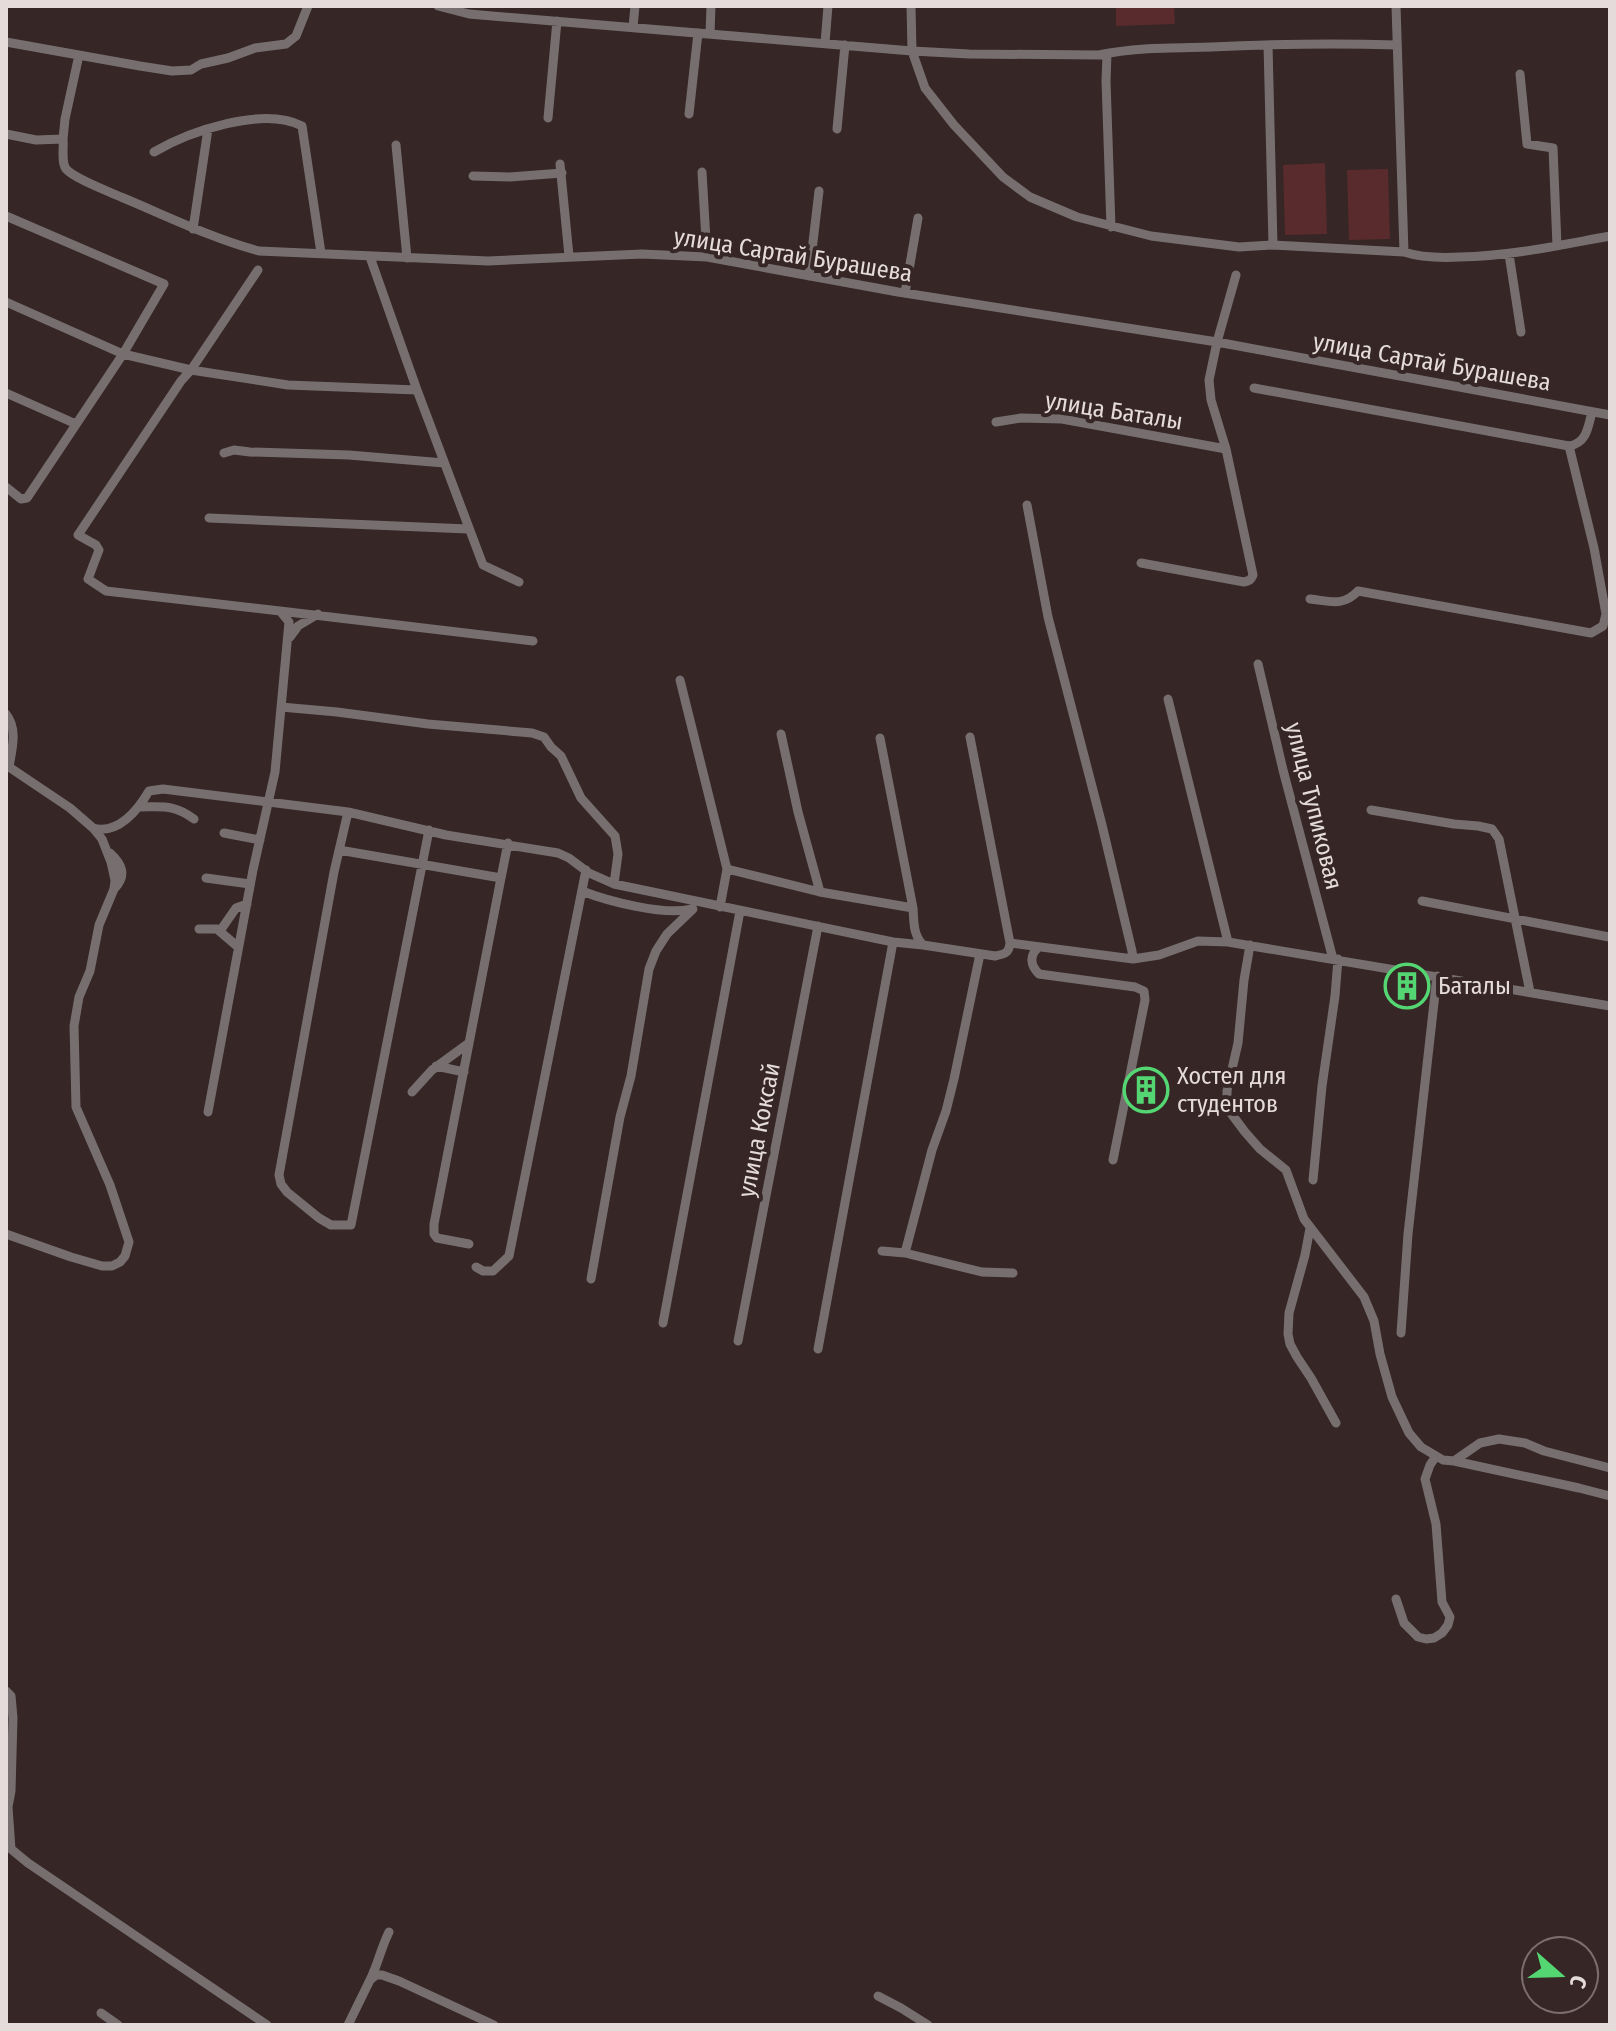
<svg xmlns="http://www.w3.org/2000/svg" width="1616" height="2031" font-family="'Fira Sans Condensed',sans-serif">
<rect width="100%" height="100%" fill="#362626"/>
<!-- green -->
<path fill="#5a2b2c" d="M1116,6h58l1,18 -59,2z
M1325,163l2,71 -42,1 -2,-70z
M1388,169l2,70 -41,1 -2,-70z"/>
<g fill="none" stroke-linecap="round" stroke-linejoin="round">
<!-- minor -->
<path stroke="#776f6f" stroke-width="9" d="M438,6l31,8 443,37 57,3 130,1c37,-8 74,-7 112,-8 62,-3 124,-4 186,-2
M911,6l1,45 13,37 29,37 49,52 27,20 47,20 74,19 88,11 34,-2 131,7c18,6 37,6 56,5 51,-1 100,-12 150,-21
M1396,6l8,246
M633,27l2,-21
M710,34l1,-28
M6,42l134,24 32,5 19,-1 10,-6 27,-6 27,-10 31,-4 10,-8 12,-30
M825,43l3,-37
M1268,45l5,200
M1107,54l-1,27 5,146
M1520,74l7,70 26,4 4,98
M689,114l9,-81
M548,118l9,-97
M837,129l8,-84
M6,134l30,6 27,-1c1,8 -2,23 3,30 9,10 42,22 55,28 46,19 90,41 138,54l229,10 154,-7 65,3 191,35 319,50 393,73
M63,139l2,-20 14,-64
M396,145l11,113
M154,152c36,-21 109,-46 148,-26l19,127
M560,164l9,92
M702,172l5,85
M473,176l37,1 52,-4
M6,216l158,68 -41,70 -96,144 -6,1 -15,-12
M193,229l15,-100
M1509,254l12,78
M370,257l47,133 66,175 36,17
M809,276l10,-85
M905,293l13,-75
M6,302l117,52 68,16 97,15 129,5
M1254,388l315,58 25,102 12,66 -3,12 -12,7 -233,-42c-15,16 -28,10 -48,8
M6,393l70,31
M996,422l25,-4 41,1 164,30
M1569,446c18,-3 19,-19 23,-34
M224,453l10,-3 16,2 99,3 95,8
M1027,505l21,112 54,208 30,126 1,8
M209,518l259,11
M1141,563l103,19c5,-1 7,-2 9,-7l-27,-126 -15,-49 -2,-20 8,-38 19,-67
M280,611l253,30
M290,637l8,-11 20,-12
M1258,664l25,106 50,189
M680,680l47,189 -7,38
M1168,699l60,243
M281,707l56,5 91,12 104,9 12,4 7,10 10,9 20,42 34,38 3,18 -4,30
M6,714c12,15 6,35 3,53l61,41 23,20 9,11 9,23 4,18 -1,9 -15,36 -9,46 -11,26 -5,29 2,81 34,78 19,57 -4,14 -5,6 -8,4h-10l-31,-9 -65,-23
M781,734l17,78 22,80
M880,738l33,170c1,14 0,27 10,37
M140,807c23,0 34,-3 54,12
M1371,810l83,14 24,2 14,3 7,10 31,153
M348,812l-14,60 -55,303 2,9 6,8 32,26 12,7h20l78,-395
M93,828c25,7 45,-18 56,-37l14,-2 185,23 98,23 112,18 11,5 20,15 25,11 279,58 30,3 72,11c10,-2 14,-3 15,-13l-40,-206
M224,833l36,7
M339,850l162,28 7,-35
M110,853c12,11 17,22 5,35
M727,869l93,23 93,16
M206,878l44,6
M582,891c25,10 83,25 109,18
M1422,901l187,36
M199,929h18l21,18
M220,931l16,-23 11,-4
M1010,943l123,16 26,-4 39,-14 30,1 382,64
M1250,945l-6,35 -6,63 -11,48v17l18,24 15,17 26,21 18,49 60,78 10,24 6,33 12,43 17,36 12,14 22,13 11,1 26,-18 19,-4 26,4 19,8 66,17
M1039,947c-10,8 -9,18 0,27l96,13 9,4 1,9 -32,160
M436,1066l28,6
M412,1092l20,-22 37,-27
M208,1112l45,-242 22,-98 14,-150 -9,-11 -174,-20 -18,-12 11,-29 -3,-5 -18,-10 103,-154 10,-11 67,-100
M1313,1180l9,-94 13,-90 3,-37
M1310,1228l-5,27 -16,58 -1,21 2,10 7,13 14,21 25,45
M469,1244l-32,-6 -3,-4v-10l67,-346
M882,1251l23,2 27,-103 14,-39 8,-32 26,-125
M905,1253l77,19 31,1
M476,1267l7,4h10l16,-15 77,-386
M591,1279l29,-162 11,-41 18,-107 7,-18 11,-17 26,-25
M663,1323l77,-412
M1401,1333l7,-99 29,-258
M738,1341l80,-415
M818,1349l75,-407
M1454,1461l125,27 31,8
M1396,1599l8,24 14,14 8,2 8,-1 8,-5 6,-8 2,-8 -8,-15 -6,-78 -11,-45 5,-14 6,-9
M6,1691l5,5 2,22 -2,73 -3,16 3,42 17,14 239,162
M370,1980c8,-16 11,-32 19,-48
M878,1996l23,12 27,17
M101,2013l17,12
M348,2025l22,-45 6,-5h6l17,6 95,44"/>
</g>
<!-- icons -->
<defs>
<g id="building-ring" transform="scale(2.3)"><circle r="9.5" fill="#362626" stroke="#54d672" stroke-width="1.5"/><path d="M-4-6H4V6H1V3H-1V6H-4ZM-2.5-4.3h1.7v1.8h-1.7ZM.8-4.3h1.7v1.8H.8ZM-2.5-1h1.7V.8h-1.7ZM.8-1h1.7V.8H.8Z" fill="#54d672"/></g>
</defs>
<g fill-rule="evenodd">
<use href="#building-ring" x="1407" y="986"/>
<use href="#building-ring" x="1146" y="1090"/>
</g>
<g text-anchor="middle" stroke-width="8" stroke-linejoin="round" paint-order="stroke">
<!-- street labels -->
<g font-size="24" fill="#e6dbdb" stroke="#362626">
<text transform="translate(793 255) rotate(9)" y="8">улица Сартай Бурашева</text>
<text transform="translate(1432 362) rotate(10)" y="8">улица Сартай Бурашева</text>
<text transform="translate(1114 411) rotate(9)" y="8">улица Баталы</text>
<text transform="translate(1314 806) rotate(76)" y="8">улица Тупиковая</text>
<text transform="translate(759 1130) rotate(-79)" y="8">улица Коксай</text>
</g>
<!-- poi labels -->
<g font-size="24" fill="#e6dbdb" stroke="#362626" text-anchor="start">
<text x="1438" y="994">Баталы</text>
<text x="1177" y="1084">Хостел для<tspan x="1177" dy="28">студентов</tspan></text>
</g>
</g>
<!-- border -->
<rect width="1616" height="2031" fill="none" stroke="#e6dbdb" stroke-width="16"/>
<!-- north arrow -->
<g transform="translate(1560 1975) rotate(110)"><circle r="38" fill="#362626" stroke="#7c6e6e" stroke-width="2"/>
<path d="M0-6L14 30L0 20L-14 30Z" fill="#54d672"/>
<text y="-12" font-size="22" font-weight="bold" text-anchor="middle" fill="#e6dbdb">С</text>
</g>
</svg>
